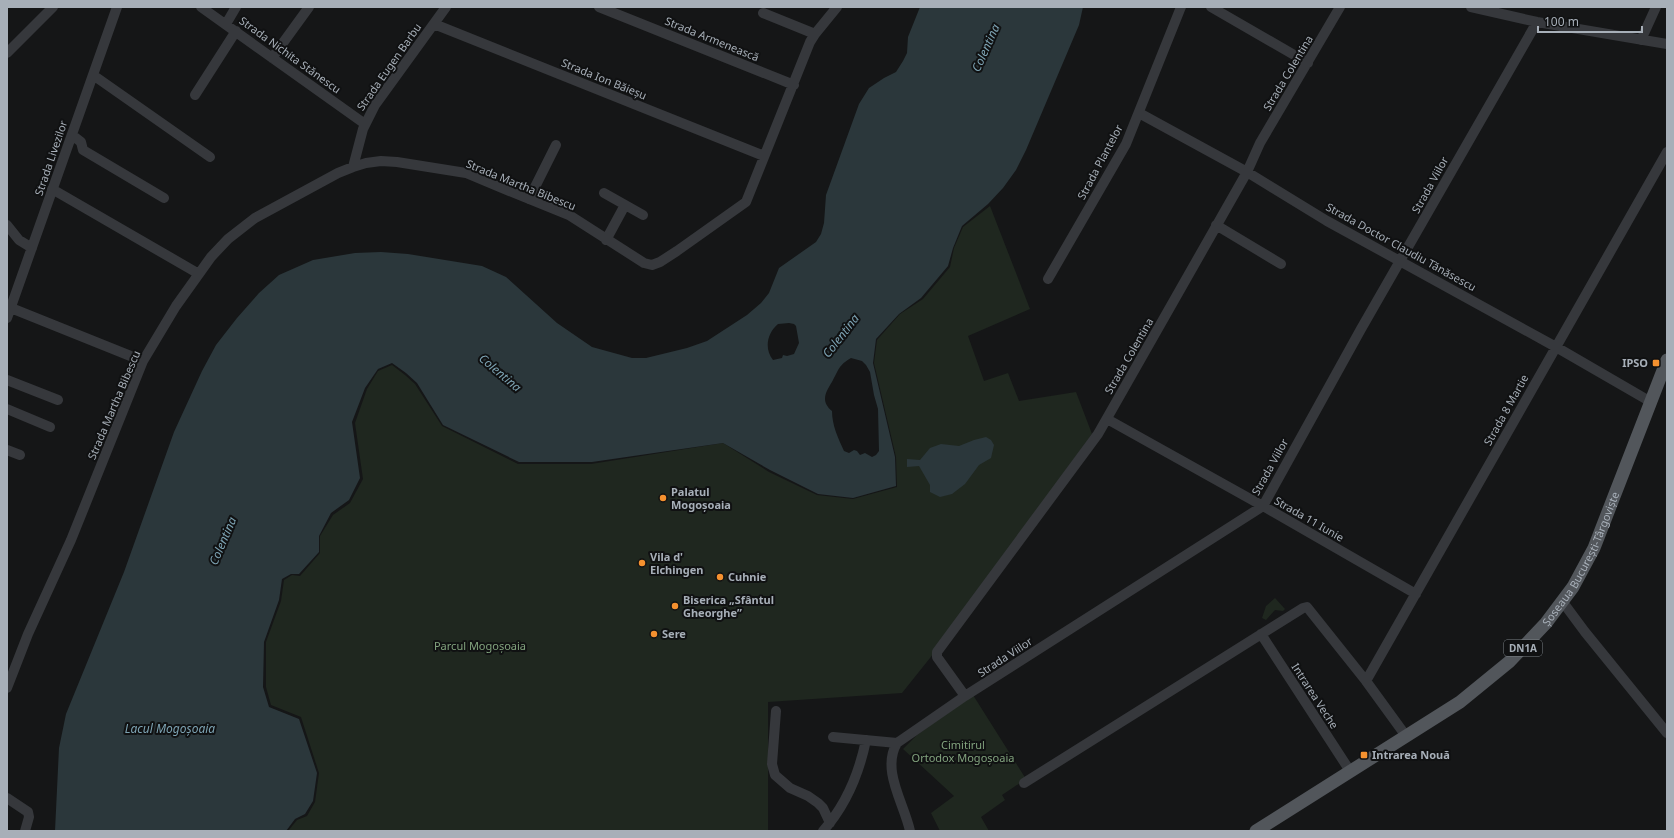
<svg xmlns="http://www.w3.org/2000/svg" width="1674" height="838" font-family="'Noto Sans',sans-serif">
<rect width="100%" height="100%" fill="#151617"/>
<!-- green -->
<path fill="#1f271f" d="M990,206l40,103 -62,27 16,45 24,-8 11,28 57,-9 16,42 -162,224 -28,35 -134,9v129h-480l9,-11 10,-4 8,-14 4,-29 -18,-56 -30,-12 -5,-18v-45l15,-41 3,-21 8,-5 8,1 20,-23v-17l13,-21 17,-12 13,-24 -8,-56 12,-34 11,-18 14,-6 13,10 10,9 27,42 76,38h73l132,-21 46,29 48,23 36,4 44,-12 -1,-30 -22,-94 3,-23 23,-26 23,-15 27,-32 4,-19 9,-21z
M1275,598l10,11 -2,2 -8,-1 -9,10 -4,-2 4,-12z
M973,695l53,84 -24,16 3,5 -24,17 8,14h-49l-9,-18 23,-17 -51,-47 14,-14z"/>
<!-- water -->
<path fill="#2b373b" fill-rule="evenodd" d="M920,7h163l-4,18 -53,125 -10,20 -13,18 -15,16 -26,22 -9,22 -5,18 -27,32 -22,16 -23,25 -3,24 22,94 1,29 -43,12 -35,-4 -48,-24 -47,-27 -131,19h-73l-76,-37 -26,-42 -11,-10 -14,-10 -14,6 -13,19 -13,34 8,56 -11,22 -18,13 -12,23v16l-20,22h-8l-9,5 -3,21 -15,42 -1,45 6,20 30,12 18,54 -4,28 -8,13 -10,5 -9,12h-231l4,-83 7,-34 58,-142 50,-140 28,-61 14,-26 21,-27 22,-25 20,-18 34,-15 42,-7 26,-1 27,2 74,12 24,11 51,46 35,24 40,11h14l41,-10 20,-7 40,-26 14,-12 8,-10 10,-25 37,-26 5,-8 3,-11 2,-28 33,-91 10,-16 15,-10 12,-6 7,-11 4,-8 1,-16zM789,323l5,1 2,2 3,17 -5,11 -7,2 -4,-1 -1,3 -9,2c-9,-11 -6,-27 5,-36zM851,358l11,3 4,4 4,7 4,23 4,14 1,42 -3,4 -4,2 -7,-4 -5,2 -3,-4 -3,-1 -5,3 -5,-2c-6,-13 -12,-26 -12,-40 -13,-11 -5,-20 1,-31 6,-11 6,-15 18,-22z
M986,437l5,3 3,5 -3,13 -12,7 -14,19 -13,10 -12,3 -10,-5v-7l-11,-19 -12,1v-8l13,1 10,-12 11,-4 18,2 15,-6z"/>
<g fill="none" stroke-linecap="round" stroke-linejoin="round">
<!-- minor -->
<path stroke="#36383c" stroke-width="10" d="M201,7l164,117
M599,7l195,78
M1211,7l97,56
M1471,7l66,15 130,22
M763,13l52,21
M226,24l10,-17
M434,24l330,132
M1641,40l15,-33
M7,53l46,-46
M272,58l37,-51
M93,75l117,82
M195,95l41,-64
M1139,113l108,59 80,49 229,126 95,55
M72,135l9,7 2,8 81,48
M353,167l10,-38 12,-24 71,-98
M52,189l147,85
M604,193l39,22
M529,199l27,-54
M7,225l12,15 13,8
M1216,225l65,39
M606,240l19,-35
M1048,279l78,-135 55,-137
M11,308l132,53
M7,318l110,-311
M7,380l51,20
M7,409l43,18
M1107,419l156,87 153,88
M7,450l13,5
M1562,601l23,31 82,101
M1261,634l89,137
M1366,681l301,-529
M7,688l21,-54 43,-94 72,-179 33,-55 35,-49 17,-18 27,-21 83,-45 15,-6 13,-4 15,-2 16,1 69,11 31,13 72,29 75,48 8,2 8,-3 17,-11 69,-49 64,-160 5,-8 22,-27
M965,696l-28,-39v-5l161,-218 149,-262 13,-29 80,-136
M776,711l-4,53 3,11 15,13 18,8 10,7 5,5 7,15
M833,737l64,6
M1024,783l279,-175 4,-1 59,74 40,55
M7,798l21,14 1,5 -4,14
M823,831c24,-27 36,-57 43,-91
M910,831c-6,-28 -29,-61 -13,-88l68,-47 298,-190 98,-177 176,-307"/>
<!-- major -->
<path stroke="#52565b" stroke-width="13" id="s1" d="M1256,831l204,-129 49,-40 37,-39 27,-36 21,-39 73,-188"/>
</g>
<!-- markers -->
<g fill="#f5912f" stroke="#101112" stroke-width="1.5">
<rect x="1652" y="359" width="8" height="8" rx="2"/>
<circle cx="663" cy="498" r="4"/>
<circle cx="642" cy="563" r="4"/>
<circle cx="720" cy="577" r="4"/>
<circle cx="675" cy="606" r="4"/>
<circle cx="654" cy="634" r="4"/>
<rect x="1360" y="751" width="8" height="8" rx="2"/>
</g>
<g text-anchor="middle" stroke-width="4" stroke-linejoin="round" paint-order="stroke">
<!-- shield labels -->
<rect fill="#101112" stroke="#7a8086" stroke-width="1" x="1504" y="640" width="38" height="16" rx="3"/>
<g font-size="10" font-weight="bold" fill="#a7afb8">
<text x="1523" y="652">DN1A</text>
</g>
<!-- street labels -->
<g font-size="11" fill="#a7afb8" stroke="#101112">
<text transform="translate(712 39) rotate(22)" y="4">Strada Armenească</text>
<text transform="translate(290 55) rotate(36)" y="4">Strada Nichita Stănescu</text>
<text transform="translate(389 67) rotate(-55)" y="4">Strada Eugen Barbu</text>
<text transform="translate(1288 73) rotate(-59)" y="4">Strada Colentina</text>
<text transform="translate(604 79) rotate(22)" y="4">Strada Ion Băieșu</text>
<text transform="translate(51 158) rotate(-71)" y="4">Strada Livezilor</text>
<text transform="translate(1100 162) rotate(-62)" y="4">Strada Plantelor</text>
<text transform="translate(521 185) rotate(22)" y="4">Strada Martha Bibescu</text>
<text transform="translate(1430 185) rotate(-61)" y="4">Strada Viilor</text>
<text transform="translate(1401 247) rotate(29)" y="4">Strada Doctor Claudiu Tănăsescu</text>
<text transform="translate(1129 356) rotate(-60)" y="4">Strada Colentina</text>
<text transform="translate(114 405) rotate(-67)" y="4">Strada Martha Bibescu</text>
<text transform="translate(1506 410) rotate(-61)" y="4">Strada 8 Martie</text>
<text transform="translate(1270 467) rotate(-61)" y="4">Strada Viilor</text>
<text transform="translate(1309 519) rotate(30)" y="4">Strada 11 Iunie</text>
<text dy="4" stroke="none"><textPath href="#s1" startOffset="432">Șoseaua București-Târgoviște</textPath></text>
<text transform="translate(1005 657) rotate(-33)" y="4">Strada Viilor</text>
<text transform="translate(1315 696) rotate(57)" y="4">Intrarea Veche</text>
</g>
<!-- poi labels -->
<g font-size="11" font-weight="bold" fill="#a7afb8" stroke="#101112" text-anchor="start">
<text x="1648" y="367" text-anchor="end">IPSO</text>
<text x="671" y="496">Palatul<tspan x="671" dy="13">Mogoșoaia</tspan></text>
<text x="650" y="561">Vila d'<tspan x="650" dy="13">Elchingen</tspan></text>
<text x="728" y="581">Cuhnie</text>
<text x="683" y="604">Biserica „Sfântul<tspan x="683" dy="13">Gheorghe”</tspan></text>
<text x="662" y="638">Sere</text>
<text x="1372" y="759">Intrarea Nouă</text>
</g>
<!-- park labels -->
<g font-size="11" fill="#82a37e" stroke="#101112">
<text x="480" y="650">Parcul Mogoșoaia</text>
<text x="963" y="749">Cimitirul<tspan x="963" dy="13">Ortodox Mogoșoaia</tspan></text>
</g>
<!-- water labels -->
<g font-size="12" font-style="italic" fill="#7da3b3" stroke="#101112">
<text transform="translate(986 48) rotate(-66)" y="4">Colentina</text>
<text transform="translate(841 336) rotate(-52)" y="4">Colentina</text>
<text transform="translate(500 373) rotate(40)" y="4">Colentina</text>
<text transform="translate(223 541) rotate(-67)" y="4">Colentina</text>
<text x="170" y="733">Lacul Mogoșoaia</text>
</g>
</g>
<!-- border -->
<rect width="1674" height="838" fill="none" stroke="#a7afb8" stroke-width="16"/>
<!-- scale -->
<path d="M1538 26v6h104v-6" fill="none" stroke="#a7afb8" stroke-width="2"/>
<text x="1544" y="26" font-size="12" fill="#a7afb8" stroke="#101112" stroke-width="3" paint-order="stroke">100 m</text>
</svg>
